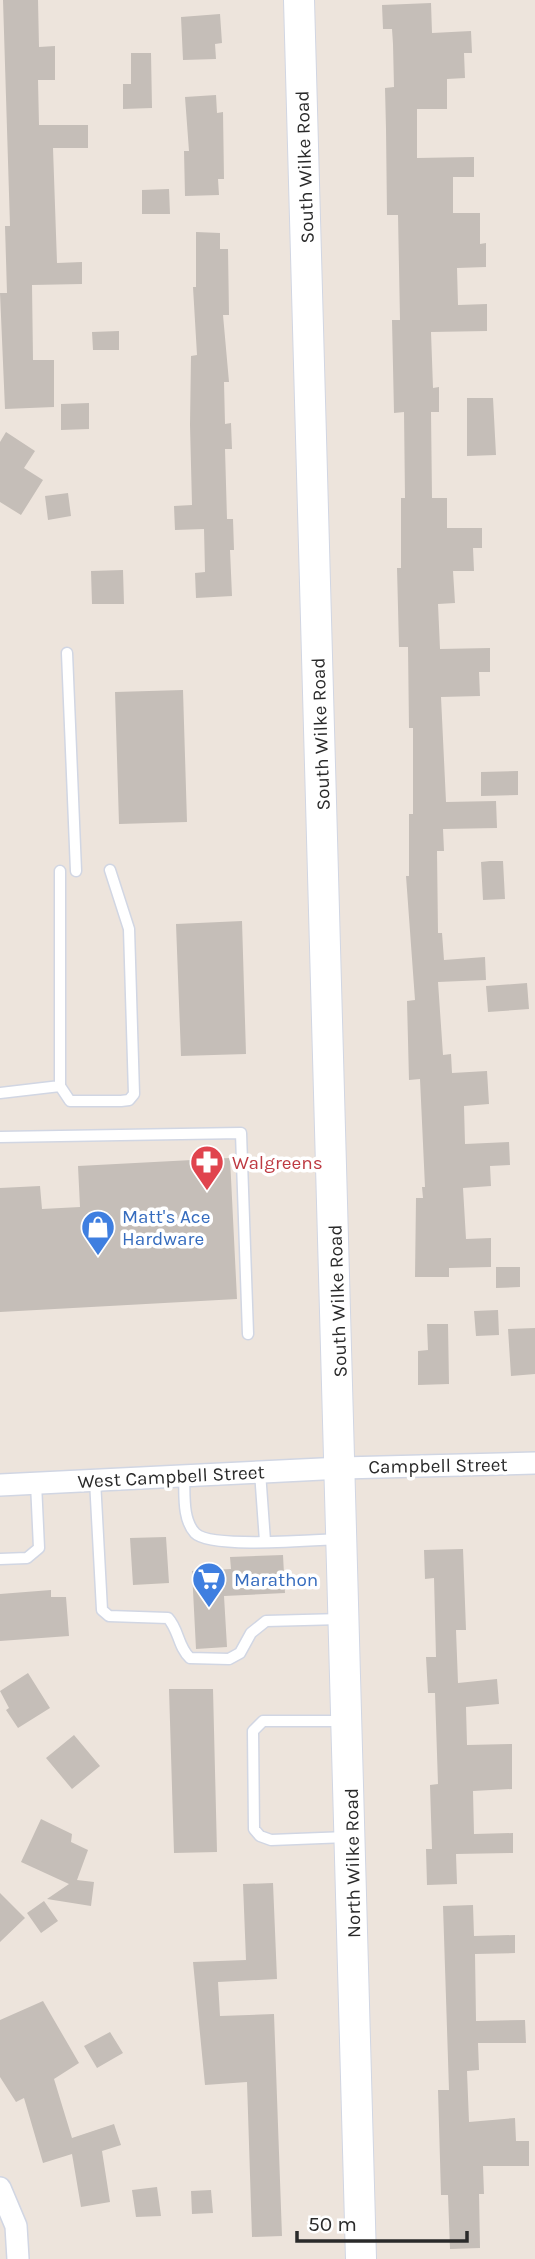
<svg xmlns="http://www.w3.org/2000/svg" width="535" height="2259" font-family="Karla,sans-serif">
<rect width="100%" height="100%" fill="#ede4dc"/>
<!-- building -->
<path fill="#c5beb8" d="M3,0h35l1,47 16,-1v34h-17l1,45h49v23h-35l4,115 25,-1v22l-50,1 1,75h21v47l-49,2 -5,-116h7l-2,-67h5z
M431,3l1,30 39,-2 1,22h-8l1,25 -18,1v30h-30v49l57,-1v20h-21v36h27v31l6,-1v24l-29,1 1,37 29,-1v27l-56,1 2,56 6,-1v25h-8l1,86h15v30h35v20h-9l1,23h-21l2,32 -17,1 2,45 50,-1v24h-11l1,24 -39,1 5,105 50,-1 1,27 -54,1 1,22h-7l1,82h4l2,27 41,-3 1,23 -48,2 5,73 8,-1 1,19 35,-2 2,33 -25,2 1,38 44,-2 1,23 -20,1 1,20 -28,2 3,51 25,-1v29l-42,1v9h-34l1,-79h7l-1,-11h3l-5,-108 -11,1 -2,-79 8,-1 -9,-124h3v-62h4v-86h-4l-1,-81h-9l-2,-79h4v-70h4l-1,-86 -10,1 -2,-93h8l-2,-105h-11l-1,-86 -1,-41 9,-1 -1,-43 -1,-15h-9l-1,-24z
M220,14l2,29 -7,1 1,15 -33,1 -2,-43z
M131,53h20l1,55 -29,1v-25h8z
M216,95l1,18 6,-1 1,67h-6l1,16 -34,1 -1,-45h5l-4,-54z
M169,189l1,25h-28v-24z
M196,232l24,1v16h8l1,66h-6l6,67h-5l1,42 6,-1 1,26h-7l2,70h6l1,31h-4l2,46 -36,2 -1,-25 10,-1 -1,-43 -29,1 -1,-24 18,-1 -2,-80 1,-69 6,-1 -4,-68h3z
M119,331v19h-26l-1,-18z
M467,398h26l3,57 -29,1z
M89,403v26l-28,1v-26z
M6,432l29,19 -11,17 19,12 -22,35 -21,-13v-60z
M68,493l3,23 -23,4 -3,-24z
M123,570l1,34h-32l-1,-33z
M183,690l4,132 -68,2 -4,-132z
M518,771v24l-37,1v-24z
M490,861h13l2,38 -22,1 -2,-38z
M242,921l4,133 -65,2 -5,-132z
M527,983l2,26 -41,3 -2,-26z
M230,1158l7,141 -237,13v-124l40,-2 2,23 38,-2 -2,-41z
M496,1267h24v20l-24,1z
M498,1310l1,25 -23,1 -2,-25z
M427,1324h21l1,60 -31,1v-34l10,-1z
M535,1328v46l-24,2 -3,-47z
M166,1537l3,46 -36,2 -3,-47z
M463,1549l3,81h-10l2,53 39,-4 2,25 -33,3 1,38 45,-1v45l-39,2 1,43 39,-1v20l-57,1 1,30 -30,1 -1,-36h6l-2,-64 8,-1 -3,-91h-7l-2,-36h10l-2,-79 -9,1 -1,-29z
M283,1555l2,38 -61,3 3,51 -31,2 -4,-78 39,-2 -1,-12z
M51,1590v7h15l3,39 -69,5v-47z
M28,1673l22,35 -32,20 -12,-18 3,-2 -9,-17z
M169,1689h44l4,163 -43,1z
M74,1735l26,31 -28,23 -26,-31z
M41,1819l31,15 -1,8 17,8 -11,30 17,2 -3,24 -44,-7 22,-15 -48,-22z
M273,1883l4,96 -59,3 2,34 54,-2 8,222 -30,1 -5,-155 -42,3 -12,-123 53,-2 -3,-76z
M0,1893l25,25 -25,24z
M44,1901l14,20 -17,12 -14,-20z
M473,1905l1,31 41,-1v18l-40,1 1,67 49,-1 1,23h-48l1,27 -12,1 2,51 46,-4 1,23h13v25h-46l1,28h-5l1,54 -30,1 -2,-54h-7l-3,-105h11l-6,-184z
M43,2001l36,62 -25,16 18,59 42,-14 7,21 -19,6 8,51 -29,5 -9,-53 -29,9 -19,-65 -8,4 -16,-25v-57z
M110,2032l13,21 -26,15 -13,-22z
M157,2187l4,29 -25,1 -4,-27z
M211,2190l2,23 -21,1 -1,-23z"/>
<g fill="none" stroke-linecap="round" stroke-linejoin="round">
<!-- service casing -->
<g stroke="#d1d6e3" stroke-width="13">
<path id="service" d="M67,653l9,218
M60,871v215l10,15h51l8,-1 5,-6 -5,-165 -19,-59
M0,1093l60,-7
M0,1137l241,-4 7,201
M260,1472l5,69
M184,1476c1,18 -2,43 11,57 15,16 120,7 146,6
M95,1480l7,130 7,6 59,2c11,12 10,29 22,40l39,1 11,-6 11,-20 15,-12 75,-2
M0,1559l27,-1 12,-10 -3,-65
M346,1721h-83l-10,10 1,98 6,7 11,4 76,-3"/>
</g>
<!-- minor casing -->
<g stroke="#d1d6e3" stroke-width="24">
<path id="minor" d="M0,1485l342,-17 193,-5
M0,2188l16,38 2,33"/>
</g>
<!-- secondary casing -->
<g stroke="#d1d6e3" stroke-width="32">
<path id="secondary" d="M299,0l62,2259"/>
</g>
<!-- service -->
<use href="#service" stroke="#fff" stroke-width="10"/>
<!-- minor -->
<use href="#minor" stroke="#fff" stroke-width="21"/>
<!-- secondary -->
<use href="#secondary" stroke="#fff" stroke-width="30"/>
</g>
<!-- icons -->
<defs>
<g id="pharmacy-pin" transform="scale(1.75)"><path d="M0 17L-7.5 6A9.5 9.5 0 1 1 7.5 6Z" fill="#e0444e" stroke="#fff"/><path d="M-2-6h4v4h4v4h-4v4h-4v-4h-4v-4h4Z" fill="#fff"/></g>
<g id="shop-pin" transform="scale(1.75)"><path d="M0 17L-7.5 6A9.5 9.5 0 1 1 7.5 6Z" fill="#3f7fe0" stroke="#fff"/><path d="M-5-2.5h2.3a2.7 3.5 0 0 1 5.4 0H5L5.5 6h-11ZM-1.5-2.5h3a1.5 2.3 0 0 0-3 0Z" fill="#fff"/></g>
<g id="supermarket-pin" transform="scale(1.75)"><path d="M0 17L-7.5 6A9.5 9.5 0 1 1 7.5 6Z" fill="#3f7fe0" stroke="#fff"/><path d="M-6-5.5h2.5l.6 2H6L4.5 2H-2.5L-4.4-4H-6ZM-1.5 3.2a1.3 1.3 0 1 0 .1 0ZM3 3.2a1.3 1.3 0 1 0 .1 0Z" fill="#fff"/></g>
</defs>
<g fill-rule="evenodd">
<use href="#pharmacy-pin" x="207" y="1162"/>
<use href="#shop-pin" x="98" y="1227"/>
<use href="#supermarket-pin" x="209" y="1579"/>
</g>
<g text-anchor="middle" stroke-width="7" stroke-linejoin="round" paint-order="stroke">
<!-- street labels -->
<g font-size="19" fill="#2a2a2a" stroke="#fff">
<text transform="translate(304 167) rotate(-92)" y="7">South Wilke Road</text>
<text transform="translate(320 734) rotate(-92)" y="7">South Wilke Road</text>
<text transform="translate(337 1301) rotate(-92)" y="7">South Wilke Road</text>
<text transform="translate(438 1465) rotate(-1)" y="7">Campbell Street</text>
<text transform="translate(171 1476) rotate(-3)" y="7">West Campbell Street</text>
<text transform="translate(352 1863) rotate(-91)" y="7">North Wilke Road</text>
</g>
<!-- health labels -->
<g font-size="19" fill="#be3a42" stroke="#fff" text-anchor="start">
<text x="232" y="1169">Walgreens</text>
</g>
<!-- shop labels -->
<g font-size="19" fill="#366cbe" stroke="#fff" text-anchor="start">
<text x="122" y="1223">Matt's Ace<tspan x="122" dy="22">Hardware</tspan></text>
<text x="234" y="1586">Marathon</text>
</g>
</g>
<!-- scale -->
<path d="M297 2231v10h170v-10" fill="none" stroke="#2a2a2a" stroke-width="3.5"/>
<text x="308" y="2231" font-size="21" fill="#2a2a2a" stroke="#ffffff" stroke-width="5" paint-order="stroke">50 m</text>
</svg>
